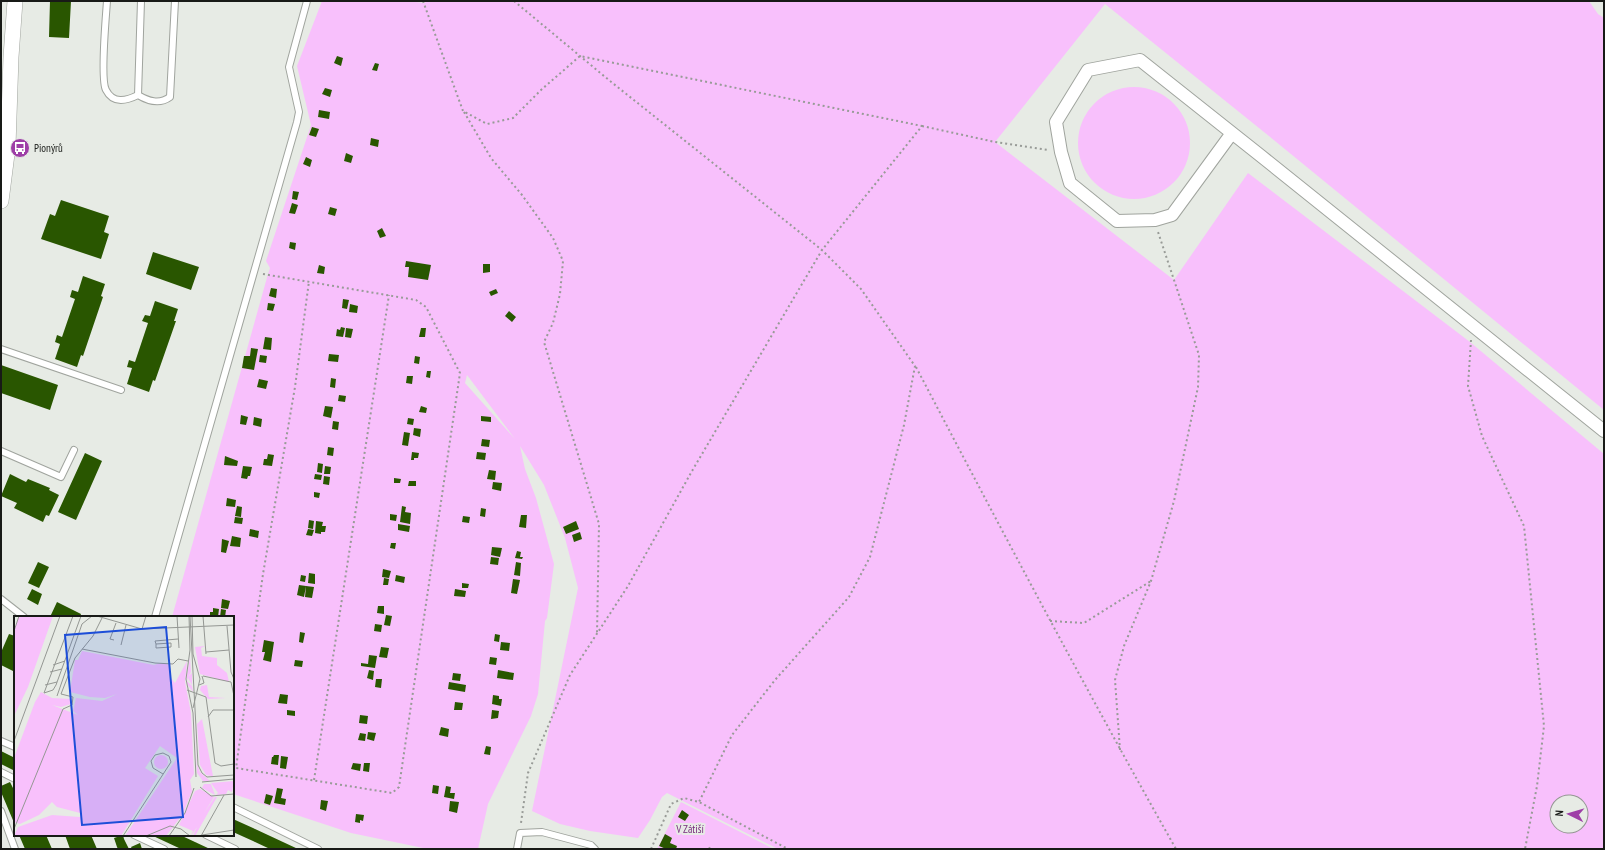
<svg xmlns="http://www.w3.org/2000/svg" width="1605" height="850" font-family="'PT Sans Narrow',sans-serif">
<rect width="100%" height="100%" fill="#e7ebe5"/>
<!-- green -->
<path fill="#f8c0fc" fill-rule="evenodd" d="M322,1h86l16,2 4,-2h1161l9,13 6,4v392l-329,-269 -170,-137 -110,138 179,138 74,-107 222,169 134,112v395h-826l-111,-56 -5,4 -12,23 -12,18 -48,-7 -30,-7 -28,-13 46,-223 -13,-50 -21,-53 -24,-39 5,23 11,29 18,66 -7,54 -2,3 -7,73 -7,22 -43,88 -10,45h-50l-77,-16 -118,-39v-177h-61l96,-343 2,-6 -4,-7 45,-136 -14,-59zM467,375l48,64 -50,-56zM1557,802h24v24h-24z
M1078 143a56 56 0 1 1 112 0a56 56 0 1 1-112 0Z
M681,802l93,47h-117z"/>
<!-- building -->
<path fill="#295600" d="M50,1h21l-2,37 -20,-1z
M337,56l6,2 -2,8 -7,-3z
M375,63l4,1 -2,7 -5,-1z
M325,88l7,2 -2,7 -8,-3z
M319,110l11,2 -1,7 -11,-2z
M312,127l7,2 -3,8 -7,-2z
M371,138l8,2 -1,7 -8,-2z
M346,153l7,3 -2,7 -7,-2z
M306,157l6,3 -2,7 -7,-3z
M293,191l6,1 -2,8 -5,-1z
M61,200l48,16 -5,16 5,2 -8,25 -60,-20 9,-25 5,2z
M292,203l6,2 -3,9 -6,-1z
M330,207l7,2 -2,7 -7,-2z
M382,228l4,8 -6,2 -3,-7z
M290,242l6,1 -1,7 -6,-2z
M153,252l46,15 -8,23 -45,-16z
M406,261l25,4 -3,15 -20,-3 1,-10h-4z
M483,264h7v8l-7,1z
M319,265l6,2 -1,7 -7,-1z
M83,276l22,8 -4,12 2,1 -20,59 -2,-1 -4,12 -22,-8 5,-15 -5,-2 2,-7 5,2 13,-38 -5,-2 2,-7 6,2z
M271,288l6,1 -1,9 -7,-2z
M496,289l2,4 -7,3 -2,-4z
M343,299l6,1 -2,9 -5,-1z
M155,301l23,8 -4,12h2l-21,60 -2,-1 -4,12 -22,-8 5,-16 -5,-1 2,-7 6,2 13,-39 -6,-2 3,-6 5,1z
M268,303l7,1 -2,7 -6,-1z
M350,304l8,2 -1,7 -8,-1z
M509,311l7,6 -4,5 -7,-6z
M341,327l4,1 -2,9 -7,-1 1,-7 3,1z
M346,328l7,1 -2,9 -6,-1z
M421,328h5l-1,9h-6z
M265,337l7,1 -1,12 -8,-1z
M251,348l7,1 -4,21 -12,-2 2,-12h6z
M329,354l10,1 -1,7 -10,-1z
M260,355l7,1 -1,7 -7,-1z
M415,356l5,1 -1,7 -5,-1z
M1,365l57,20 -8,25 -49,-17z
M427,371h4l-1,7 -4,-1z
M407,376h6l-1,8 -6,-1z
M331,378l5,1 -1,9 -5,-1z
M259,379l9,2 -2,8 -9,-2z
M339,395l7,1 -1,6 -7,-1z
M325,406l8,1 -2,11 -8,-2z
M421,406l6,2 -1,5 -7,-1z
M241,415l7,2 -2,8 -6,-1z
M481,416l10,1v5l-10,-1z
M254,417l8,2 -1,8 -8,-2z
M408,418l6,1 -1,6 -6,-1z
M333,421l6,1 -1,8 -6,-1z
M414,428l7,1 -1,8 -7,-2z
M404,432l6,1 -2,13 -6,-1z
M482,439l8,1 -1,7 -8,-1z
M328,447l6,1 -1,8 -6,-1z
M412,452l7,1 -1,5h-4v2h-3z
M477,452l9,1 -1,7 -9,-1z
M85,453l17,8 -26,59 -18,-8z
M268,454l6,1 -2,11 -9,-1 1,-6h3z
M225,456l13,5 -1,5 -13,-1z
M318,463l5,1 -1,9 -5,-1z
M243,466l9,1 -2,9h-2l-1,3 -6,-1z
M325,466l6,1 -1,7h-6z
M489,470l7,1 -1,9 -8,-1z
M10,474l16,8 2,-3 22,9 -1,2 10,5 -10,21 -3,-1 -3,7 -29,-14 3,-5 -16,-7z
M315,474l7,1 -1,5 -7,-1z
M324,476l6,1 -1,8 -6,-1z
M394,478l7,1 -1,4h-6z
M409,481h7v5h-8z
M493,482l9,1 -1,8 -9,-2z
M314,492l6,1 -1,5 -5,-1z
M227,498l9,2 -1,7 -9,-1z
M237,506l5,1 -1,10 -6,-1z
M402,506l4,1 -1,5 6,1 -1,11 -10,-2z
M481,508l5,1 -1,8 -5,-1z
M390,514l7,1 -1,6 -6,-1z
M521,515h6l-1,13 -7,-1z
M463,516l7,1 -1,6 -7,-1z
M235,517l8,1 -1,6 -8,-1z
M309,520l5,1 -1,8 -5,-1z
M316,521l7,1 -1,4h4l-1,6h-4v2l-6,-1z
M576,521l3,8 -13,5 -3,-7z
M398,524l12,2 -1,6 -11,-2z
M250,529l9,2 -1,7 -9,-2z
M308,529l6,1 -2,6 -6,-1z
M580,532l2,7 -8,3 -2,-7z
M232,536l9,2 -1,9 -10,-1z
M222,539l7,2 -3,12 -5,-1z
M391,543h5l-1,6 -5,-1z
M492,547l10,1 -2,9 -9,-2z
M517,551l4,1 -1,5h3l-1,2 -7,-1z
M491,557l8,1 -1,7 -8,-1z
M38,562l11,5 -10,21 -11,-5z
M516,562l5,1 -1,13 -6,-1z
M383,569l8,2 -2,7 -7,-1z
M309,573l6,1v10l-7,-1z
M301,575l5,1 -1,6 -5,-1z
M396,575l9,2 -1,6 -9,-2z
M384,578l5,1 -1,6h-5z
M513,579l7,1 -3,14 -6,-1z
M462,583l7,1 -1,4h-6z
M299,585l7,1 -2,11 -7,-2z
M306,586l8,1 -2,11 -7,-1z
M32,589l10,5 -4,11 -11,-6z
M455,589l11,2 -1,6 -11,-1z
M222,599l8,2 -2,8 -7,-1z
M57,602l24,12 -1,3h-30z
M378,606h6v8l-7,-1z
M213,608l6,1 -1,8h-8v-5h3z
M221,609l5,1 -1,7h-5z
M386,615l6,1 -2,10 -6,-1z
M375,624l7,1 -1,7 -7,-1z
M300,632l5,1 -2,10 -4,-1z
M9,634l6,2v30l-2,5 -12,-6 1,-15z
M495,634l5,1 -1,7 -5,-1z
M264,640l10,2 -3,20 -8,-2 2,-8h-3z
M501,642l9,1 -1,8 -9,-1z
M381,647l8,1 -2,10 -8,-1z
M369,655l8,1 -2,12 -14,-2v-3l7,1z
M490,657l7,1 -1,7 -7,-1z
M295,660l8,1 -1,6 -8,-1z
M369,670l5,1 -1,9 -6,-2z
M498,670l16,3 -1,7 -16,-2z
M453,673l8,1 -1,7 -8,-1z
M376,679h6l-1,9 -6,-1z
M449,682l17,3 -1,7 -17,-3z
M280,694l8,1 -1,9 -9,-1z
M493,695l6,1v3h3l-1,7 -9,-2z
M455,702l8,1 -1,7h-8z
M287,710l8,1v5l-8,-1z
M492,710l7,1 -1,7 -7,1z
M360,715l8,1 -1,8 -8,-1z
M441,727l8,2 -1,8 -9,-2z
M368,732l8,1 -2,8 -7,-2z
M360,733l6,1 -1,7 -7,-1z
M486,746l5,1 -1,8 -6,-1z
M1,751l14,7v13l-14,-7z
M274,755h5l-1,10 -7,-1 1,-7h1z
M281,756l7,1 -2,12 -6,-1z
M353,763l8,1 -1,7 -9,-2z
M364,763h6l-1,9 -6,-1z
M10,782l5,10v33l-14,-33v-6z
M433,785l6,1 -1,8 -6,-1z
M446,786l5,1 -1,6h5l-1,6 -10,-2z
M277,788l6,1 -2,9 5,1 -1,6 -11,-2z
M266,794l7,2 -3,9 -6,-2z
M321,800l7,1 -2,10 -6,-2z
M450,801l9,1 -2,11 -8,-2z
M682,810l7,5 -4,6 -7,-4z
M356,814l8,1 -1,6 -3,-1v3l-5,-1z
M233,819l20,9 45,21h-28l-17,-8 -20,-9z
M665,834l7,4 -2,5 7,3 -1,3h-10l-7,-3z
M19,835h27l6,14h-27z
M65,835h26l6,14h-27z
M123,835l1,4 5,10h-11l-1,-2 -3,-9z
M151,835h29l30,14h-29z
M140,843l2,6h-10l-1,-2z"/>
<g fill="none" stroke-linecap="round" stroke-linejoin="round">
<!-- service casing -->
<g stroke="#a0a49e" stroke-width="8">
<path id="service" d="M107,1c-1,15 -7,79 -1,89 7,14 20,11 32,5
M138,95c10,6 21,10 32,2l5,-96
M138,95l3,-94
M1,349l120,41
M1,451l60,26 13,-27
M1,599l23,18
M155,617l142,-495 2,-10 -10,-45 18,-66
M1,741l14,6
M1,772l14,7
M233,807l85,42
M1,811l14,38
M134,835l30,14
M206,835l29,14
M517,849l3,-16 22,-1 49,13 4,4"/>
</g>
<!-- minor casing -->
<g stroke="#a0a49e" stroke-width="14">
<path id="minor" d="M1232,133l-60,82 -17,5 -38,1 -47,-38 -9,-31 -5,-30 32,-52 52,-10 121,96 343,275"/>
</g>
<!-- tertiary casing -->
<g stroke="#a0a49e" stroke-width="16">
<path id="tertiary" d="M1,201l7,-55 3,-89 4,-56"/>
</g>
<!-- path -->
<path stroke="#989b97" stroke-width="2" stroke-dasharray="2 3" stroke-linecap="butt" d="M423,1l40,110 24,13 26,-6 28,-28 39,-34 342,70 -100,124 -130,221 -64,115 -58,89 -42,98 -7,50
M514,1l96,80 212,169 39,39 54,77 -11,59 -34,132 -21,40 -74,83 -43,55 -33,67
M464,112l27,46 31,37 31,43 10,23 -3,33 -7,29 -9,19 55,182 -2,110
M922,126l73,16 53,8
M263,274l153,26 10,7 34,66 -61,414 -7,6 -156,-25 27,-194 32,-187 14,-106
M1471,340l-3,46 14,50 42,90 20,200 -7,60 -12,63
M916,367c85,162 170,323 260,482
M1050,621l34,2 67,-42
M1120,750l-5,-70 9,-34 27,-65 23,-80 24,-114 1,-32 -41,-123
M314,780l75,-485
M651,849l20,-45 13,-6 15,4 89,47
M709,849l2,-4"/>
<!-- service -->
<use href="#service" stroke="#fff" stroke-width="6"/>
<!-- minor -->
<use href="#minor" stroke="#fff" stroke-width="12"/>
<!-- tertiary -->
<use href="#tertiary" stroke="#fff" stroke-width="15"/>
</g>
<!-- icons -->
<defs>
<g id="bus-disc" transform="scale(1)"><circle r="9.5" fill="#9e3ea7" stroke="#e7ebe5"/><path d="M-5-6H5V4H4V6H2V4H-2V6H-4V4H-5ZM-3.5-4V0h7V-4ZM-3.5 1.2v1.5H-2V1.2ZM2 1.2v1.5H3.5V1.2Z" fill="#fff"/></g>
</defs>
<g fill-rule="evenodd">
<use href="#bus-disc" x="20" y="148"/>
</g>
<g text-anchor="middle" stroke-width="4" stroke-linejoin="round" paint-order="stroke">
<!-- poi labels -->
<g font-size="11" fill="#181a17" stroke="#e7ebe5" text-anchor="start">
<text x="34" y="152">Pionýrů</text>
</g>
<!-- park labels -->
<g font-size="11" fill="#752a7c" stroke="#e7ebe5">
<text x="690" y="833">V Zátiší</text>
</g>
</g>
<!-- overview -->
<g transform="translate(14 616)">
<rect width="220" height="220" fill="#e7ebe5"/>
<path d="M5,0h34l-25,71 -14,29v-85zM191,30l-4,2 1,8 15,2v7l10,8 2,9 -29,-8 -5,-27zM68,35l72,14 7,-2 9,2v12l5,6 12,-22 -2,21 6,31 3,61 -4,6 2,11 -9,23 -17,22h-41l52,-78 -17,-12 -15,22 13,8 -37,60h-107l4,-9 34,-12 28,2v-4l-23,-6 -5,-5 -13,13 -19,9 -6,-2v-64l21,-56 6,-10 11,6 19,1v5l-10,3 -9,-2 26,10 -5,-4 3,-13 26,3 15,-7 -12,4 -15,-1 -20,-5 5,-32h3zM176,42l1,14 -3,5 4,-4v12l-4,-7 -1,3 5,5 1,6 -6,-8v-9zM193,69l2,12 17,1 -18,1 -8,-9 1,-4zM180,88l3,60 3,8 10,9h-7l-6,-8zM188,103l11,57 3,1 -10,-2 -6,-10 -3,-41zM140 146a7 7 0 1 1 14 0a7 7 0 1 1-14 0ZM220,165l-2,11 -4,-2 -2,4 -10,1 2,-2 -7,-10zM190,168h7l4,11 -13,-7zM186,173l14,8 -10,16 11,-16h2l-22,39h-2l4,-9 -6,9 2,-5 -14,-6 16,-34z" fill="#f8c0fc"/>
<path fill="none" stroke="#949793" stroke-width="1" d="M59,0l-29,77 9,-3 3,-5 25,-69M83,0l45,13 92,-4M163,0l2,32M175,0l1,34 -4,29 7,34 3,64M176,0l8,149 4,8 5,4 27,-2M178,0l1,38 7,25 -7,29M189,0l3,38M213,10l4,46 3,7M128,13l4,-13M0,15l5,-15M100,24l-4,-1 6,-16M142,28v4l15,-1v-4l-15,1 -1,-3 23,-2M107,29l5,-20M68,33l73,14 18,1 5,-5 10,2M192,36l23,-2M39,49l12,-4M36,56l12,-3M189,60l28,6 3,14M31,69l12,-3M185,69l5,-2 -2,-7M173,74l19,7 9,66 6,3 13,-2M43,80l25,-72 10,-8M194,101l5,-7h21M0,125l46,-125M188,166l32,-3M186,171l11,9 23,-2M0,213l49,-120 9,-4 1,-8 -12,-3 14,-36 18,-22 9,-18M188,219l32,-5M109,220l48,-74 -2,-6 -6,-3 -8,2 -4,6 2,7 10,6M132,220l24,-10 11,3 9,7M155,220l16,-23 9,-25M187,220l23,-41"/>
<path fill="#1d4ed8" fill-opacity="0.15" stroke="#1d4ed8" stroke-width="2" d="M152,11l17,190 -101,8 -17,-190z"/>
<rect width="220" height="220" fill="none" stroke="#181a17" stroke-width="2"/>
</g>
<!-- border -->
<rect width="1605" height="850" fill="none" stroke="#181a17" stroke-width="4"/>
<!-- north arrow -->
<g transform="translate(1569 814) rotate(275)"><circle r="19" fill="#e7ebe5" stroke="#949793"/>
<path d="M0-3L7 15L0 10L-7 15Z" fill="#9e3ea7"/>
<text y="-6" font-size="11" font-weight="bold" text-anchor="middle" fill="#181a17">N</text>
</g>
</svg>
